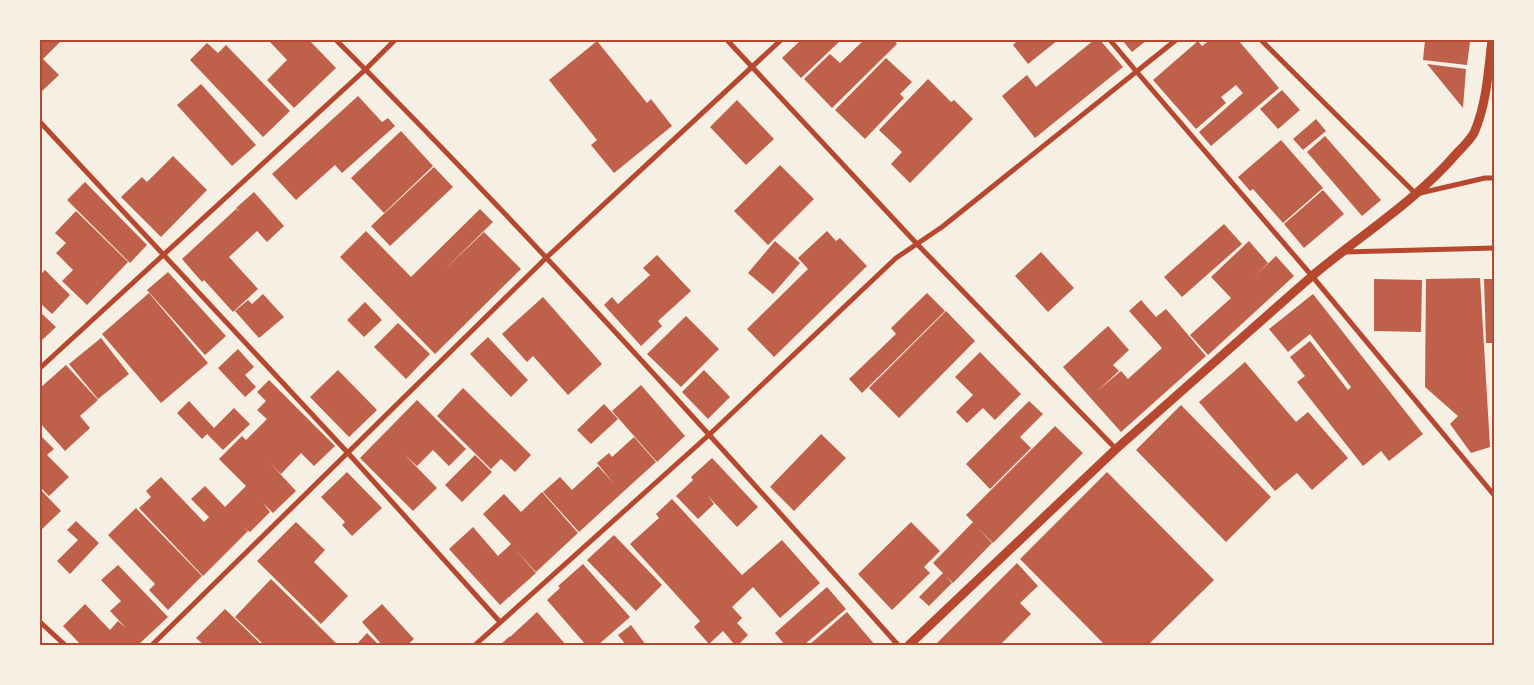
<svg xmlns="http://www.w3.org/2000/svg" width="1534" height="685" font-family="Helvetica,sans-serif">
<rect width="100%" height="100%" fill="#f6efe4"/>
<!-- building -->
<path fill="#bf614a" d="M40,40h22l-19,19 16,16 -19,18z
M272,40h37l27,28 -42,40 -27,-28 20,-20 -17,-18z
M801,40h40l-40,38 -19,-20z
M864,40h30l3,4 -65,64 -28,-29 26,-25 10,9z
M1018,40h40l-30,24 -15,-19z
M1094,40h6l23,27 -88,71 -33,-42 25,-21 9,12z
M1122,40h25l-15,12z
M1210,40h28l41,48 -68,58 -12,-14 44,-39 -7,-8 -15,12 5,6 -30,26 -43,-49 45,-39 4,5z
M1425,40h27l18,2 -3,23 -44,-5z
M597,41l50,62 4,-4 21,27 -58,47 -23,-28 6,-5 -48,-60z
M207,43l11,10 8,-8 64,66 -27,26 -73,-77z
M886,58l26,24 -12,12 4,4 -39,41 -30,-29z
M1427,64l39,5 -3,39z
M928,79l23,23 3,-2 19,19 -63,64 -19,-19 11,-12 -23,-22z
M201,84l55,61 -24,21 -55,-61z
M1282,90l18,20 -22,19 -18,-20z
M358,96l24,26 6,-4 7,8 -53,47 -7,-8 -39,35 -24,-26z
M737,100l37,39 -28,26 -36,-38z
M1316,119l10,12 -23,19 -10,-11z
M401,131l32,35 -49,47 -33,-35z
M1325,136l56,64 -19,16 -55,-64z
M1281,140l42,48 -40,35 -30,-34 -3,2 -12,-14z
M173,156l34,34 -46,47 -40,-40 21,-20 5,5z
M780,165l34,34 -46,46 -34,-34z
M434,167l19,20 -63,59 -19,-20z
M85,182l62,63 -17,18 -63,-63z
M1323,190l21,24 -40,34 -20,-24z
M254,192l30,34 -17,16 -10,-11 -28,26 29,32 -25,23 -29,-32 -2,2 -20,-23 54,-50 4,3 -4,-4z
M480,209l13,13 -51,50 42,-40 37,37 -86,85 -95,-97 26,-26 45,46z
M76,211l52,51 -41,43 -25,-24 11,-11 -17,-17 10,-10 -11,-10z
M1224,224l18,20 -60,53 -18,-20z
M827,231l9,10 4,-3 27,28 -93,91 -27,-28 61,-60 -10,-11z
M775,241l25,22 -27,31 -25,-21z
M1249,241l19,22 -15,15 23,-22 18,20 -86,79 -18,-20 41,-37 -20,-21z
M1041,252l33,36 -26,24 -33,-36z
M657,255l34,36 -33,30 4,5 -21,20 -37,-41 8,-8 6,7 32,-29 -7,-7z
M45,270l25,25 -18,19 -12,-11v-28z
M168,272l58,64 -21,19 -58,-65z
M1480,278l10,169 -19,6 -21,-29 8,-8 -33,-29 1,-108z
M1374,279l48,1 -1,52 -47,-1z
M1484,279h10v64h-8z
M149,293l59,70 -47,40 -59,-69z
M927,293l18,18 -83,82 -13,-14 47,-45 -5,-6z
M263,294l21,23 -25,21 -24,-27 13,-11 4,4z
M1313,294l110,140 -34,27 -8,-10 -18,15 -66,-84 8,-6 -15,-19 20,-16 38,49 3,-3 -41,-53 -22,18 -19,-23z
M543,297l59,67 -34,31 -35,-39 -6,6 -25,-28z
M1141,300l15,17 10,-8 40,47 -85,76 -58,-65 45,-41 21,24 -16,15 6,6 -22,20 24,-20 7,8 34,-31 -33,-37z
M365,302l17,18 -18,17 -17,-17z
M946,311l29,30 -76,77 -30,-30z
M40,312l16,15 -16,15z
M686,316l33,33 -38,38 -34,-33z
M398,323l32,31 -24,25 -32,-32z
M488,337l40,43 -17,17 -41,-43z
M101,338l28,36 -31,25 -29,-35z
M238,349l16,18 -9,8 11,12 -11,10 -27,-29z
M980,352l41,42 -26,26 -12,-12 -16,15 -11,-11 17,-17 -18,-18z
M1245,362l51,60 12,-10 40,46 -36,32 -15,-17 -22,18 -76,-89z
M66,365l32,35 -18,16 10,12 -25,23 -25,-28v-35z
M338,370l39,40 -28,27 -39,-40z
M704,370l26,27 -22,22 -26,-27z
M269,380l66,66 -21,20 -13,-13 -20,21 -11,-11 26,28 -23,22 -10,-10 7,9 -20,20 -7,-5 5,4 -45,45 -64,-68 12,-11 -5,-6 15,-14 43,45 5,-5 -18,-18 14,-13 20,21 21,-21 -27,-27 23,-23 4,4 21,-21 -10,-9 9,-9 -9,-9z
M641,385l44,51 -28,26 -45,-51z
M463,388l68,67 -16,17 -14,-13 -10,10 -54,-53z
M417,400l49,49 -17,17 -16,-16 -16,16 -12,-11 32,33 -24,23 -53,-53z
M189,401l25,27 20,-20 16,16 -27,26 -16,-16 -5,5 -25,-26z
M1029,401l14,13 -23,23 11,11 -41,41 -24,-25z
M604,404l14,15 -27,25 -14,-14z
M1181,405l90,92 -45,45 -90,-92z
M1055,426l28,27 -90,90 -15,-15 14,15 -39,40 -7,-7 6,7 -23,23 -10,-9 24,-24 -10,-10 40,-41 -7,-7z
M821,434l25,24 -52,53 -24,-24z
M40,435l14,14 -7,6 22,22 -20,19 -9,-9z
M634,437l22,25 -77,70 -36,-40 17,-15 12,13 26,-24 16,18 -17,-21 12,-10 3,4z
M475,455l17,17 -30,30 -17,-17z
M712,458l46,49 -21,20 -29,-31 6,8 -16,15 -22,-23 17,-16 -2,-3z
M347,472l35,36 -30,28 -10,-11 3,-3 -24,-25z
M1107,472l107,108 -66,65h-43l-85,-86z
M40,489l21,22 -21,20z
M542,492l36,41 -42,39 -22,-24 22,25 -36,32 -51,-56 24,-22 25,29 13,-12 -28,-30 21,-20 17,18z
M672,499l70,76 40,-35 38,43 -40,35 -27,-31 -21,20 10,11 -5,5 11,12 -10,10h-3l-12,-14 -14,13 -15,-17 6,-6 -70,-77 29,-26 -3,-4z
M136,508l66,68 -34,34 -19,-20 6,-6 -47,-49z
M76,521l23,22 -29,31 -13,-13 21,-21 -11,-10z
M296,522l29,28 -11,12 34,34 -27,28 -64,-63z
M911,522l29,29 -16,16 6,6 -38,37 -34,-36z
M614,535l48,50 -26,26 -49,-51z
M1017,563l21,23 -18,17 11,11 -31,31h-65z
M583,564l47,53 -32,28h-12l-39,-45 13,-12 -2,-2z
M118,565l50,52 -30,28h-57l-18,-19 22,-22 25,26 8,-9 8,7 -16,-17 11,-10 -20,-21z
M271,579l67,66h-74l-29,-28z
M827,587l19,22 -42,36h-19l-10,-12z
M382,604l32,35 -7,6h-25l-20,-23z
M225,609l37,36h-58l-8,-7z
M537,612l29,33h-66l10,-9v1z
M847,612l28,33h-66z
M631,625l15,20h-20l-8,-10z
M367,633l12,12h-23z"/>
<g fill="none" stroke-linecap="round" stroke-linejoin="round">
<!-- minor -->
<path stroke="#b5482f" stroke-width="5" d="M336,40c195,195 379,400 562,605
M727,40l190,204 199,205
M1110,40l26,31 176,205 182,219
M1261,40l155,154 69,-16h9
M40,122l308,331 152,169
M1344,252l150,-4
M40,368l326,-299 29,-29
M40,622l25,23
M152,645l394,-387 235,-218
M475,645l235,-211 186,-176 46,-31 234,-187"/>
<!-- tertiary -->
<path stroke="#b5482f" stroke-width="9" d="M909,645l207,-196 196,-173c49,-41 104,-75 145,-123 6,-6 13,-13 17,-20 13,-30 14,-61 18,-93"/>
</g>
<!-- border -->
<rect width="1534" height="685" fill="none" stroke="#f6efe4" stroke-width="82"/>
<rect x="41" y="41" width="1452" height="603" fill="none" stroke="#b5482f" stroke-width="2"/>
</svg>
